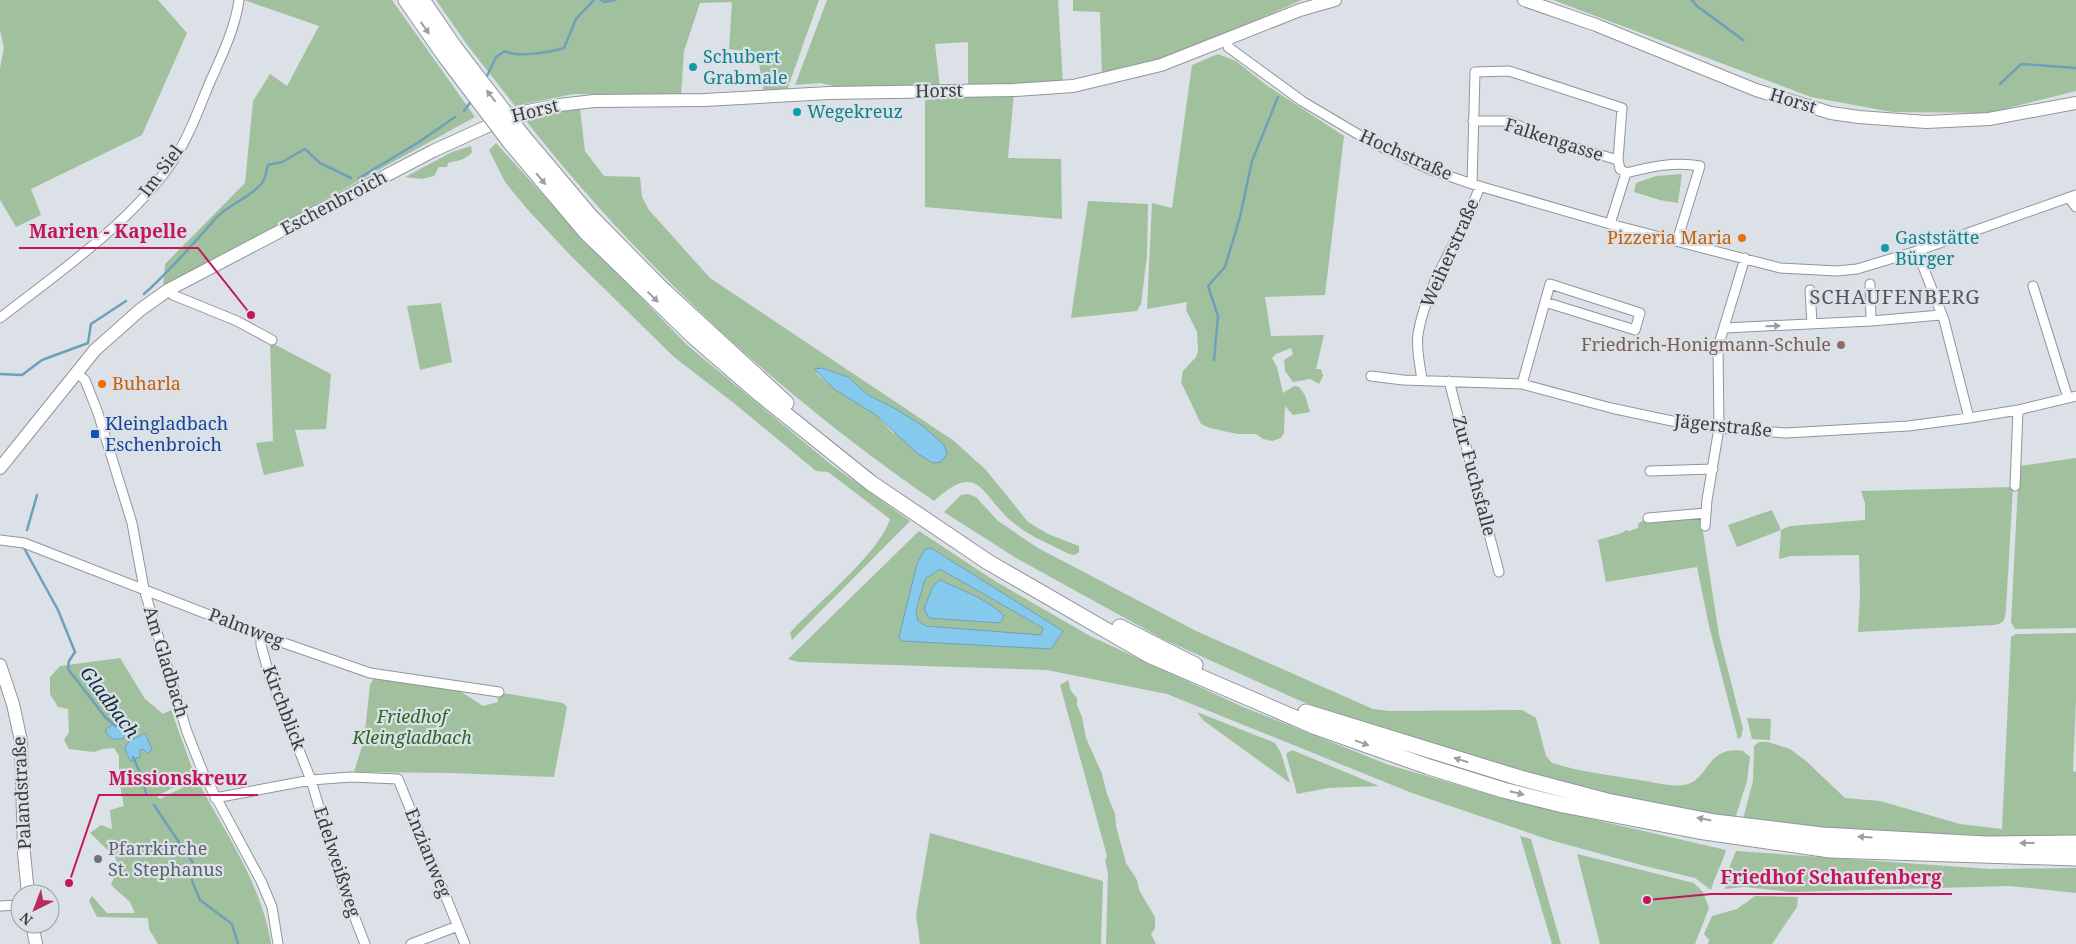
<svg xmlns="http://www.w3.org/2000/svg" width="2076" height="944" font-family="'Noto Serif',serif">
<rect width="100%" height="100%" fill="#dbe1e7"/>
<!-- green -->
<path fill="#a1c09e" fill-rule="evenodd" d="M0,0h158l29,33 -45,102 -111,54 10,26 -25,12 -16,-27v-132l4,-20 -4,-18z
M244,0h148l83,117 -312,171 2,-24 80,-81 8,-82 17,-27 17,12 32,-60z
M436,0h383l-32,90 -23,3 -7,-40 -28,-4 3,-47 -32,1 -16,48 -3,44 -108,-1 -58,12 -47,-60z
M827,0h231l5,84 -95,3v-45l-33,2 5,44 -92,1 -28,-6 -25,2z
M1073,0h229l-145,63 -55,14 -2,-65 -27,-1z
M1553,0h523v91l-88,22 -96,-1 -81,-15z
M1218,54l18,7 30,24 78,51 -19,159 -60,2 6,39 53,-1 -8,34h5l2,7 -4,8 -9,-5 -17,3 -8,-11 -1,-11 9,-6 -2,-6 -15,6 -4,4 5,9 6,26 11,-7 5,1 6,8 5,17 -17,3 -8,-9 -1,27 -3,5 -9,3 -9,-2 -7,-5h-19l-27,-6 -9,-4 -20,-42 2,-11 13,-14 2,-6 -1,-19 -11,-22 1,-8 -40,7 5,-106 20,5 20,-143z
M1014,93l-6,65 53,1 1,60 -137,-12v-107z
M580,109l5,42 19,25 36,1 2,20 7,13 61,68 244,163 32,29 42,52 20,12 31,12v6l-4,3 -6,-1c-17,-9 -39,-17 -54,-30 -34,-26 -34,-66 -81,-23 -155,-106 -295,-236 -411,-384l28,-6zM832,371c18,5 24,16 38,25 21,13 44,21 62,39l-39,-2 -17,-18 -42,-26 -18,-16z
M496,143l73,80 118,122 146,121 77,55 -118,119 -2,-7c26,-29 89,-79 100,-114l-62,-47 -12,-1 -81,-67 -61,-47 -102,-100 -44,-47 -23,-28 -16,-32z
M471,146l1,6c-6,8 -15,9 -24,11l-1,4h-8l-5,9 -12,3 -17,-2 47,-25z
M1682,174l-4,29 -18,-3 -26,-8 2,-9 20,-7z
M1088,201l60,3 -1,52 -6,48 -4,7 -66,7z
M441,303l11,59 -32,8 -13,-64z
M270,342l61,32 -5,55 -31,1 9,36 -40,9 -8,-32 17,-2z
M2076,458v170l-61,1 -4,-7 8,-156z
M2013,487l-7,122c-1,11 -1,14 -12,16l-136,7 2,-37 -1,-40 -68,1 -12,3 2,-29 -44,17 -9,-22 44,-15 9,20 9,-4 75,-6v-17l-4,-12z
M968,494l8,3 22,24 40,27 158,83 177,78 17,2 132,-1 14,8 10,38 6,7c28,9 58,12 87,17 14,2 31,7 45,5 25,-4 22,-40 59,-34l7,6 -3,24 -13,41 -138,-27 -236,-70 -64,-26 -133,-60 -147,-81 -72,-46 17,-17z
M1701,519l18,116 24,94 -2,8 -3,2 -29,-113 -12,-59 -91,15 -8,-42 24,-7 4,-3 3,1 9,-3v-4l4,-3z
M919,531l76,50 95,55 153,71 68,27 78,31 120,35 217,50c-4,14 -11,26 -15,40l-16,-12 -50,-12 -95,-26 -138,-47 -245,-99 -120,-24 -249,-8 -10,-3zM931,548l131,85 -11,16 -152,-13z
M940,569l103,59 -2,8 -115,-10 -8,-5 -2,-11 9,-31zM940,580c21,10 48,19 64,36l-4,7 -71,-5 -4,-9z
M2076,633v66l-3,72 3,1v68l-281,-12 -52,-9 10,-38 1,-35 5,-4h9l22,7 16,12 39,37 35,3 80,23 42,5 9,-192 5,-3z
M120,658l25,41 18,15 8,-4 24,66 -38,20 3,3 37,-19c28,52 65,105 74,164h-113l-9,-15 -1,-11 -51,-1 -8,-16 3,-5 15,17h28l-5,-11 -19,-17 3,-8 7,-7 -6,-13 -25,-24 11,-8 11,4 -2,-19 14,-4 -5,-26v-24l-5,-8 -11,1 -9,3 -25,-3 -5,-9 5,-8 -1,-23 -10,-2 -8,-13v-17l10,-11z
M374,678l83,11 26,17 15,-4 -1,-10 66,11 4,4 -1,6 -12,64 -102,-4 -98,-1 10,-32 6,-55z
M1068,680l3,11 6,7v7l5,12 4,21 16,36 5,20 8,20 1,12 10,37 11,17 2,10 16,27v11l-4,6 5,10h-50l2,-71 -3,-12 2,-5 -47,-171z
M1197,712l78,31 6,10 9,30 -86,-62z
M1747,718l24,1 -1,21 -18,-1z
M1292,750l87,36 -51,2 -31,6 -11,-40z
M930,833l173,48 -2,63h-181l-4,-29z
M1520,836l11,3 30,105h-9z
M1736,851l254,18 86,-1v25l-66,-7 -218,6 -48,-5 -19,2 4,-21z
M1577,854l117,29 9,9 6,16 -14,36h-95z
M1755,896l43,1 -1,10 -25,37h-64l1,-4 -5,-6 8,-18 25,-7z"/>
<!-- water -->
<path fill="#85caed" stroke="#6fa0b9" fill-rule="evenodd" d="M822,368l26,9 20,18 26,13 29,18 21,19 3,9 -6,8 -8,1 -15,-9 -42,-39 -42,-26 -20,-20z
M931,548l132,83 -12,18 -149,-8 -3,-4 18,-73 8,-15zM940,569l103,59 -2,7 -115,-9 -8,-5 -2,-11 9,-31z
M940,580c21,10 48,19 64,36l-4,7 -71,-5 -5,-9 9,-23z
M116,722h9l3,6 -1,7 -5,4h-10l-6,-6v-4z
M145,733l7,16 -4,5 -5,-5 -3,1v7l-10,4 -5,-12c3,-11 11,-10 20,-16z"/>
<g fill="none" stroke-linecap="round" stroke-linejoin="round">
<!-- stream -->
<path stroke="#6fa0b9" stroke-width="2.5" d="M601,0l3,2 11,-2
M1692,0l5,6 46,34
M486,78l10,-21 9,-6c11,7 46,1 59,-3l12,-29 18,-19
M2000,84l21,-20 55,4
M464,111l8,-11
M359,178l60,-36 36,-25
M144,294c26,-23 49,-50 72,-76 13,-14 34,-20 46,-35 4,-5 4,-12 6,-18l14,-3 23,-13 15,14 31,15
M1214,360l4,-44 -10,-30 17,-19 15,-50 12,-56 26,-64
M0,374l22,1 20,-15 46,-17 3,-19 35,-23
M27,530l10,-35
M24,548l34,62 17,42 -6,9 -1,8 38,49 10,8
M133,757l8,18 5,18
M154,805l39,58 -1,18 8,19 32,24 6,20"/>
<!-- street casing -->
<g stroke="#90969b" stroke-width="11">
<path id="street" d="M1228,39v8l74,54 69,41 58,27 43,15 138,40 170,44 57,3 20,-2 60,-18 159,-56
M1473,121h36l40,19 69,20 2,9 6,4
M1626,173c24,-6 49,-12 74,-7l-23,75
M1472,184l3,-112 34,-1 113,37 -4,52
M2069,198l7,9
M1610,224l16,-51
M1917,251l27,69 25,98
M1870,284l1,37
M2033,286l35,112
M168,290l5,5 64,26 35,19
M1810,290l2,34
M0,318c58,-45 132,-96 173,-157 16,-24 26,-53 37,-79 12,-27 25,-53 29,-82
M1725,328l146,-7 70,-6
M76,372l9,8 13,33 34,110 12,66 43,143 17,43 57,106 11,26 6,37
M1371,376l32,4 119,4 89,24 61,13 47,7 67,5 122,-7 61,-8 49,-8 58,-14
M1422,380c-2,-15 -6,-31 -4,-46 9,-53 44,-97 62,-148
M1449,381l50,191
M1522,384l28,-100 90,29 -5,17 -90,-28
M1650,471l63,-2
M2015,486l3,-76
M1648,518l58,-5
M1705,526l2,-26 12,-72 -1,-81 27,-89
M0,540l24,3 237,92 109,38 129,19
M261,635v10l9,33 41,102 31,105 23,59
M215,798l96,-18 40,-3 47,2 67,165
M0,906l20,-1
M411,944l47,-18"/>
</g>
<!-- secondary casing -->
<g stroke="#90969b" stroke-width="14">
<path id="secondary" d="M1524,0l72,25 160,65 75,23 28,4 67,5 63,-3 87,-16
M0,468l95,-118 45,-40 28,-20 265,-139 68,-31 27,-9 31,-6 35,-4 110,-1 125,-7 185,-3 59,-4 88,-21 139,-55 35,-10
M0,665l13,39 8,37 3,112 4,41
M32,924l4,20"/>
</g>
<!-- highway casing -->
<g stroke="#90969b" stroke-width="17">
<path id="highway" d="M406,0l39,56
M422,0l33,48
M521,134l69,82 71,72 125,115
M510,142l75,89 108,105 67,58 111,89 117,79 161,93 167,72 113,40 74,23 60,15 135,26 132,19 246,8
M1120,627l75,38
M1306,712l214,66 87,23 108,21 107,13 164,9 90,-1"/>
</g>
<!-- street -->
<use href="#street" stroke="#fff" stroke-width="9"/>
<!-- secondary -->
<use href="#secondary" stroke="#fff" stroke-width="12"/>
<!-- highway -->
<use href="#highway" stroke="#fff" stroke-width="15"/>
<!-- highway-bridge casing -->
<g stroke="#90969b" stroke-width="17" stroke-linecap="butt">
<path id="highway-bridge" d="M455,48l66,86
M445,56l65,86"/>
</g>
<!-- highway-bridge -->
<use href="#highway-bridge" stroke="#fff" stroke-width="15"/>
</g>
<!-- one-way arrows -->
<defs><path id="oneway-solid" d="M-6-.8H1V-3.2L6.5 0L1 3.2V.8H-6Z" transform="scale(1.25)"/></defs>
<g fill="#9d9e9f">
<use href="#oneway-solid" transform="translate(425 28) rotate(55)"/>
<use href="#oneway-solid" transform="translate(491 96) rotate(-128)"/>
<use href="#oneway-solid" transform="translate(541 179) rotate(50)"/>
<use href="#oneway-solid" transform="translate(653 297) rotate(44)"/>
<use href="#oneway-solid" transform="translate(1773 326) rotate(-2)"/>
<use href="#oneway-solid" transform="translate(1362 743) rotate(20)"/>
<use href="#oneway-solid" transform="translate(1461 760) rotate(-163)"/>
<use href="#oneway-solid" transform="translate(1517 793) rotate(14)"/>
<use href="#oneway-solid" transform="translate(1704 819) rotate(-169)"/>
<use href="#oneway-solid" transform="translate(1865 837) rotate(-177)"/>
<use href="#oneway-solid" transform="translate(2027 843) rotate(179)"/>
</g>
<!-- markers -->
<g fill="#0f9aa8" stroke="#dbe1e7" stroke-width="2">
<circle cx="693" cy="67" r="5"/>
<circle cx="797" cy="112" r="5"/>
<circle cx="1885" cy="248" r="5"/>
</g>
<g fill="#e8710a" stroke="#dbe1e7" stroke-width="2">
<circle cx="1742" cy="238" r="5"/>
<circle cx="102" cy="384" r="5"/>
</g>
<circle fill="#8d6e63" stroke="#dbe1e7" stroke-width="2" cx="1841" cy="345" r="5"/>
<rect fill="#1a4fb4" stroke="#dbe1e7" stroke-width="2" x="90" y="429" width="10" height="10" rx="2.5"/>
<circle fill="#6b7280" stroke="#dbe1e7" stroke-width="2" cx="98" cy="859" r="5"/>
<g text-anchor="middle" stroke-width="4.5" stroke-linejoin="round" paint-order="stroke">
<!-- culture labels -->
<g font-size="18" fill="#0d838f" stroke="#dbe1e7" text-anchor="start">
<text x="703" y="63">Schubert<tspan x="703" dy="21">Grabmale</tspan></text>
<text x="807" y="118">Wegekreuz</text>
<text x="1895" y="244">Gaststätte<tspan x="1895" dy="21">Bürger</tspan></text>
</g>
<!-- street labels -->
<g font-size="18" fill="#3b3d3f" stroke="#dbe1e7">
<text transform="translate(939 91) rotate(-1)" y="6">Horst</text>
<text transform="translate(1793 101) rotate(17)" y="6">Horst</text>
<text transform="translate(535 111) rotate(-14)" y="6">Horst</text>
<text transform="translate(1554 140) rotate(18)" y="6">Falkengasse</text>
<text transform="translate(1406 155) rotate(24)" y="6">Hochstraße</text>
<text transform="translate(161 171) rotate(-53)" y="6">Im Siel</text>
<text transform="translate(334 203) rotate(-28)" y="6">Eschenbroich</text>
<text transform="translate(1450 253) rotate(-66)" y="6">Weiherstraße</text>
<text transform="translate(1723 426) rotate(6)" y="6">Jägerstraße</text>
<text transform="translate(1474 476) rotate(75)" y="6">Zur Fuchsfalle</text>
<text transform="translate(246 628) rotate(21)" y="6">Palmweg</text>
<text transform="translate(166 662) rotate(73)" y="6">Am Gladbach</text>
<text transform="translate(284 708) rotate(69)" y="6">Kirchblick</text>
<text transform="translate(22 793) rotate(-93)" y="6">Palandstraße</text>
<text transform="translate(428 853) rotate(68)" y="6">Enzianweg</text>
<text transform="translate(337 862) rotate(72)" y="6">Edelweißweg</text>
</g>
<!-- food labels -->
<g font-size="18" fill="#c56008" stroke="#dbe1e7" text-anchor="end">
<text x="1732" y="244">Pizzeria Maria</text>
<text x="112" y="390" text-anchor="start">Buharla</text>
</g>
<!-- education labels -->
<g font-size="18" fill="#785e54" stroke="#dbe1e7" text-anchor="end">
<text x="1831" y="351">Friedrich-Honigmann-Schule</text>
</g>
<!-- transit labels -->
<g font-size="18" fill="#164399" stroke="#dbe1e7" text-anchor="start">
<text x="105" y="430">Kleingladbach<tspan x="105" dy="21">Eschenbroich</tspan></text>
</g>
<!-- park labels -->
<g font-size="18" font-style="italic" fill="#2b6727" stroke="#dbe1e7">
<text x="412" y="723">Friedhof<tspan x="412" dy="21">Kleingladbach</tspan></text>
</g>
<!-- worship labels -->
<g font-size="18" fill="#5b616d" stroke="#dbe1e7" text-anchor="start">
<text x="108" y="855">Pfarrkirche<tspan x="108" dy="21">St. Stephanus</tspan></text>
</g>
<!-- water labels -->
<g font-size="19" font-style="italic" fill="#0e2f3d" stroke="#dbe1e7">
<text transform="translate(110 702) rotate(53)" y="7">Gladbach</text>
</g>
<!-- quarter labels -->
<g font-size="20" letter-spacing="1" fill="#52575c" stroke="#dbe1e7">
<text x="1895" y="304">SCHAUFENBERG</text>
</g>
</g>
<!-- callouts -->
<path fill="none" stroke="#c2185b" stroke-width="2" d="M251 315L198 248H19M69 883L99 795H258M1647 900L1711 894H1952"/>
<g fill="#c2185b" stroke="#dbe1e7" stroke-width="2">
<circle cx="251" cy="315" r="5"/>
<circle cx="69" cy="883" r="5"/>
<circle cx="1647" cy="900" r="5"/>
</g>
<g font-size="19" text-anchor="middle" font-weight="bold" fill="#c2185b" stroke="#dbe1e7" stroke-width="4.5" stroke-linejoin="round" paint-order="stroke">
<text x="108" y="238">Marien - Kapelle</text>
<text x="178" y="785">Missionskreuz</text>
<text x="1831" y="884">Friedhof Schaufenberg</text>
</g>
<!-- north arrow -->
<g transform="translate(35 909) rotate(222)"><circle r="24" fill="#dbe1e7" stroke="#9b9fa4"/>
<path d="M0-4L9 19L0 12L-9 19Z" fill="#ba2c5c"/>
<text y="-8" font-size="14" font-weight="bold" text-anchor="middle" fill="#3b3d3f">N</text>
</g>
</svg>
